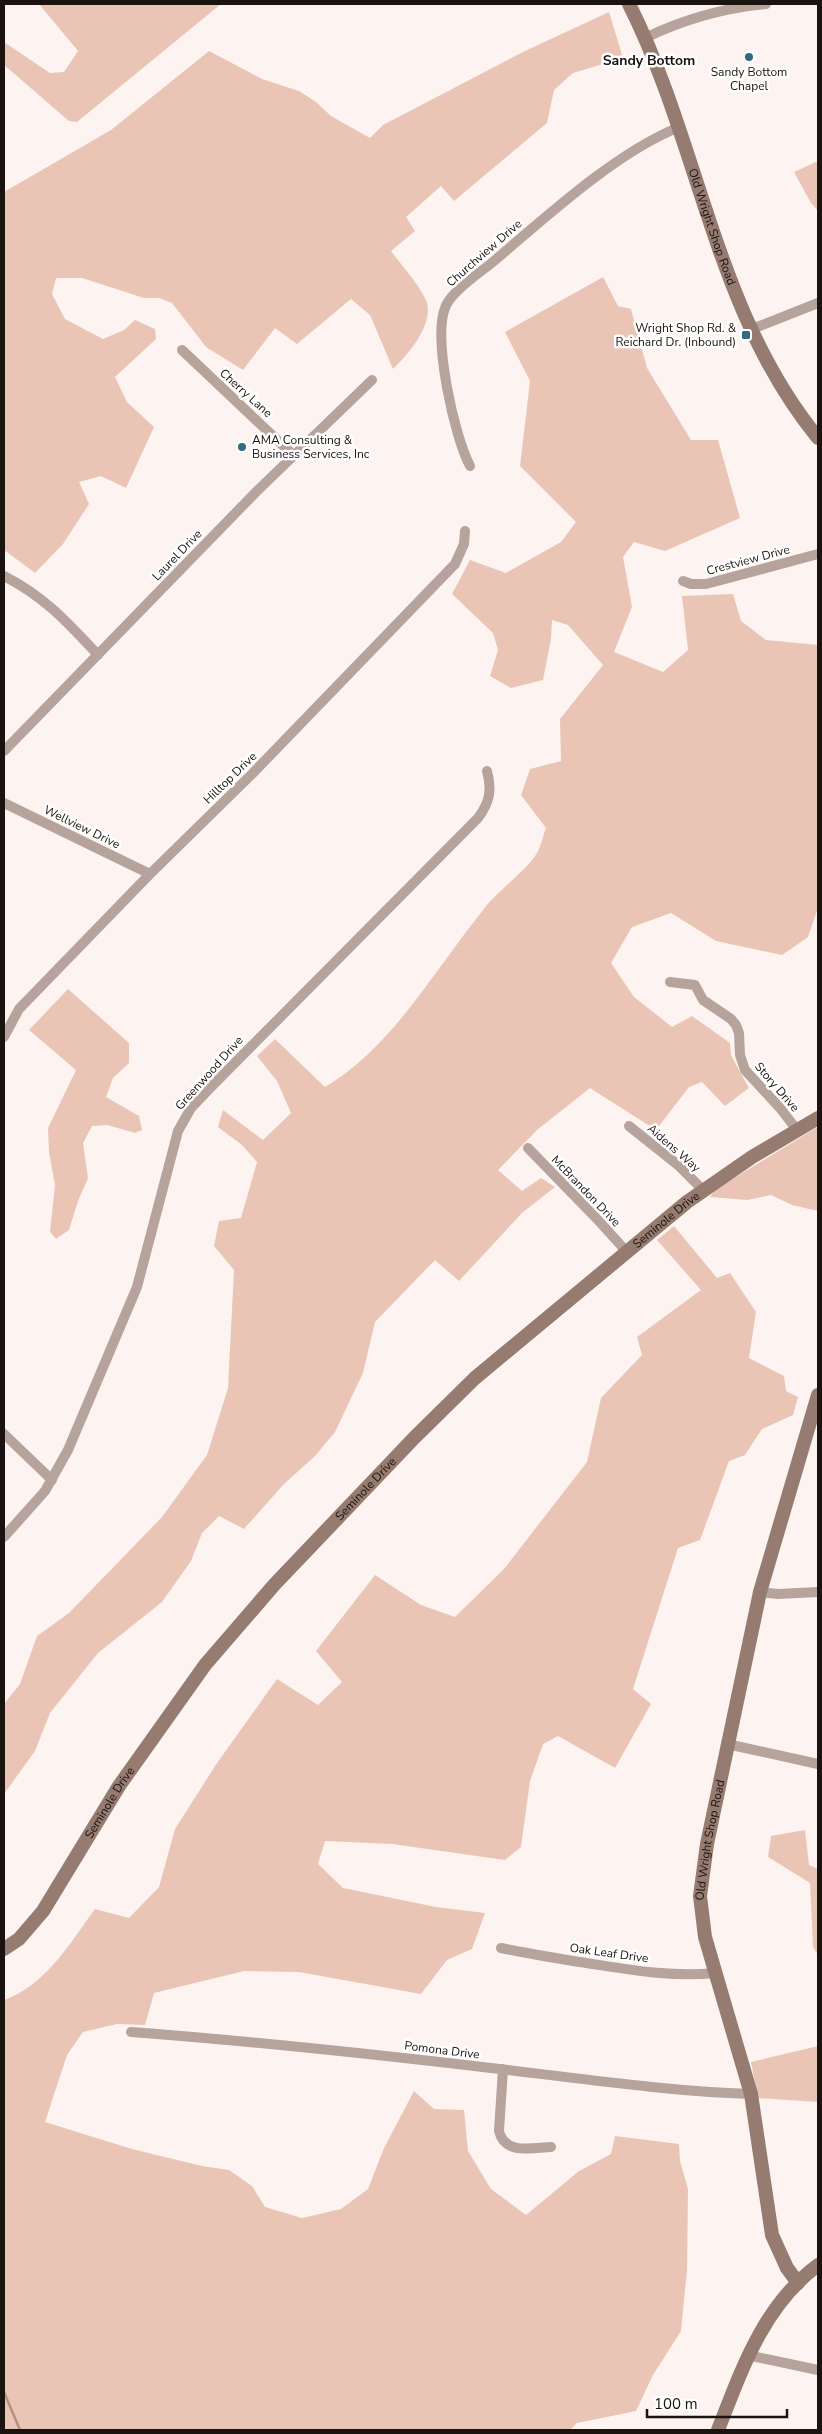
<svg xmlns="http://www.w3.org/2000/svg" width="822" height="2434" font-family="'Nunito Sans',sans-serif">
<rect width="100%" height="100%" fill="#fdf4f1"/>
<!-- green -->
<path fill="#eac5b6" d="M39,4h182l-144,118 -8,-1 -65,-56v-23l46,31 14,-1 14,-21z
M609,12l14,46 -50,15 -19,17 -7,33 -93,78 -13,-15 -35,31 9,14 -24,20c11,15 26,31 34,47 12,23 -16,56 -32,71l-23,-54 -19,-16 -54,45 -22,-16 -32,42 -37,-23 -34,-44 -13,-5h-15l-62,-20h-26l-4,16 13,25 38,20 21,-9 11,-10 20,9 1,10 -41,38 12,25 27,25 -28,61 -25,-12 -22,6 10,22 -26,40 -28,29 -31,-23v-358l107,-62 98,-79 53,28 37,12 17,11 15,14 39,22 13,-13 142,-74z
M818,161v50l-7,-8 -17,-31z
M603,277l15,29 13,3 16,59 44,72h27l22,78 -75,33 -31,-9 -11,15 9,50 -18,45 49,20 25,-22 -6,-54 51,-2 8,27 25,19 52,5v263l-10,29 -26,18 -66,-14 -45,-28 -39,14 -21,36 23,34 38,30 20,-11 38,27 1,12 18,33 -24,18 -23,-24 -13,5 -33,43 -66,-42 -53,42 -39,40 24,21 19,-13 14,9 -33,26 -63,68 -24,-21 -60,62 -12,51 -28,59 -20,24 -31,28 -40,45 -25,-13 -17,17 -11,28 -29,41 -64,51 -48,60 -15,38 -31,43v-90l16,-20 17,-48 32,-23 93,-96 45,-62 21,-67 6,-118 -20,-24 5,-25 22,-3 16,-56 -15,-17 -24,-18 5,-17 40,30 28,-27 -14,-32 -20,-25 18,-17 50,48c68,-40 112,-121 162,-182 13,-16 40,-35 50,-52 4,-7 6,-17 9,-25l-25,-33 9,-26 31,-8 -1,-42 43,-54 -35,-40 -16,-5 -1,19 -8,41 -32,8 -21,-12 8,-26 -5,-17 -41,-39 18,-34 36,13 55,-31 15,-20 -56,-56 10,-85 -25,-49z
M68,989l61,54v20l-16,15 -7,19 33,19 3,14 -7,3 -28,-8 -15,1 -9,17 5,35 -10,23 -9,29 -13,9 -6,-7 5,-47 -6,-33 -1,-24 28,-58 -47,-40z
M816,1128l2,1v82l-26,-6 -21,-10 -24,5 -37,-3 6,-8z
M674,1226l43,52 13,-5 26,39 -7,46 35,18 2,15 12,6 -5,18 -31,14 -17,26 -16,6 -29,79 -22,8 -45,141 18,15 -36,64 -57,-32 -15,8 -13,37 -9,66 -16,13 -113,-16 -67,-3 -7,23 25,24 93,19 49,6 -13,36 -25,11 -26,34 -122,-22 -55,-1 -90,22 -9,32 -28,-1 -34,8 -16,23 -22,67 87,27 70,17 27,4 23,16 13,21 37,11 39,-9 27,-20 16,-41 30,-57 20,18 30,1 4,41 23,38 35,26 53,-44 32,-17 4,-18 64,8 1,17 8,28 -1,81 -6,61 -28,44 -17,36 -59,12 -7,7h-565l-1,-430c42,-15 66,-57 91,-91l34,9 30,-31 16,-58 42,-66 60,-84 41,26 24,-23 -26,-31 59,-76 46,30 34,12 49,-48 83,-107 14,-64 41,-43 -5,-18 64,-47 -44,-50z
M805,1830l4,35 9,4v86l-5,-8 -3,-64 -42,-26 3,-21z
M818,2046v56l-60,-4 -7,-36z"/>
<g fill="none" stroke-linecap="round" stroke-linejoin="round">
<!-- stream -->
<path stroke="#b89080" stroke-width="2.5" d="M4,2392l16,38"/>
<!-- street -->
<path stroke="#b6a39c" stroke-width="10" d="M645,38c39,-19 78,-30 121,-34
M752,329l66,-26
M182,350l111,105
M470,466c-16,-30 -37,-127 -25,-158 5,-16 36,-36 49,-47 52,-44 120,-107 183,-133
M4,576c41,21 63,46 94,79
M683,581l8,3h15l112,-30
M4,751l252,-259 116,-112
M4,803l146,71
M670,982l25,3 8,15 28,19 5,6 3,8 1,22 5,15 35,38 17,22
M4,1037l15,-28 131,-135 102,-100 203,-210 9,-20 1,-13
M629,1126l49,39 25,25
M528,1148l70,72 28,31
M4,1434l48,46
M4,1537l41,-46 23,-41 69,-163 41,-156 13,-23 19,-20 268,-270c12,-16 14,-28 9,-47
M760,1592l18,2 40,-2
M727,1744l91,20
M501,1948c24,5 48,9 72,13 48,7 94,17 142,12
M131,2032c120,9 241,22 360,36 87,10 173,23 260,26
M503,2069l-4,62c6,24 32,17 52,16
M747,2355l71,15"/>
<!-- secondary -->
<g stroke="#967b70" stroke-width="14">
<path id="s1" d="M629,4c71,141 86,309 189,434"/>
<path id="s2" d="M4,1949l15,-10 24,-28 76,-125 86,-121 69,-80 141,-148 60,-59 212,-176 65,-45 66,-39"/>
<path id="s3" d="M798,2283l-11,-15 -15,-33 -21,-141 -46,-157 -5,-41 7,-52 53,-252 58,-197"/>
<path d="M718,2430c24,-61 45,-124 100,-165"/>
</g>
</g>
<!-- markers -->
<g fill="#306a83" stroke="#fff" stroke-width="2">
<circle cx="749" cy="57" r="5"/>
<rect x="741" y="330" width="10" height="10" rx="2.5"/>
<circle cx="242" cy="447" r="5"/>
</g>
<g text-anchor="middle" stroke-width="5" stroke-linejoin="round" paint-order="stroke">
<!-- poi labels -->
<g font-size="12" fill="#1a1310" stroke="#fff">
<text x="749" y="76">Sandy Bottom<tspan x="749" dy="14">Chapel</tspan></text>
<text x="736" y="332" text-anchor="end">Wright Shop Rd. &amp;<tspan x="736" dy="14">Reichard Dr. (Inbound)</tspan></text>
<text x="252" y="444" text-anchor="start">AMA Consulting &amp;<tspan x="252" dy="14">Business Services, Inc</tspan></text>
</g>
<!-- street labels -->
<g font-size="12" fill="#1a1310" stroke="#fff">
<text dy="4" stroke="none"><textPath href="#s1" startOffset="238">Old Wright Shop Road</textPath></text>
<text transform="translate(484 253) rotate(-41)" y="4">Churchview Drive</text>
<text transform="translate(246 393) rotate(42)" y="4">Cherry Lane</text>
<text transform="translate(177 555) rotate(-46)" y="4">Laurel Drive</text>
<text transform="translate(748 560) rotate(-15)" y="4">Crestview Drive</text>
<text transform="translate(230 778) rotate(-44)" y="4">Hilltop Drive</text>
<text transform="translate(82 827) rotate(26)" y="4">Wellview Drive</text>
<text transform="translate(209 1073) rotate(-48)" y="4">Greenwood Drive</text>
<text transform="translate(777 1087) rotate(49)" y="4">Story Drive</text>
<text transform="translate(674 1148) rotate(41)" y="4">Aidens Way</text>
<text transform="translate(586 1191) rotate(46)" y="4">McBrandon Drive</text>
<text dy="4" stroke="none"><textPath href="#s2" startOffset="992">Seminole Drive</textPath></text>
<text dy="4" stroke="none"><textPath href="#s2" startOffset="588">Seminole Drive</textPath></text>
<text dy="4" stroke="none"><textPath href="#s2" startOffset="182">Seminole Drive</textPath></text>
<text dy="4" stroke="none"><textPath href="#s3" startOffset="459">Old Wright Shop Road</textPath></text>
<text transform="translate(609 1953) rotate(8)" y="4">Oak Leaf Drive</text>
<text transform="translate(442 2050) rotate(7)" y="4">Pomona Drive</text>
</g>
<!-- neighbourhood labels -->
<g font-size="14" font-weight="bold" fill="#1a1310" stroke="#fff">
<text x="649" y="65">Sandy Bottom</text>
</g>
</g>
<!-- border -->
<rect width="822" height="2434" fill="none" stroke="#1a1310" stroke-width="10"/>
<!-- scale -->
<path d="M647 2409v8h140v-8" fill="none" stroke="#1a1310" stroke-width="2.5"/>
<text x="654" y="2409" font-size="15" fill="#1a1310" stroke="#ffffff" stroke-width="4" paint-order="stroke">100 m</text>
</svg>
